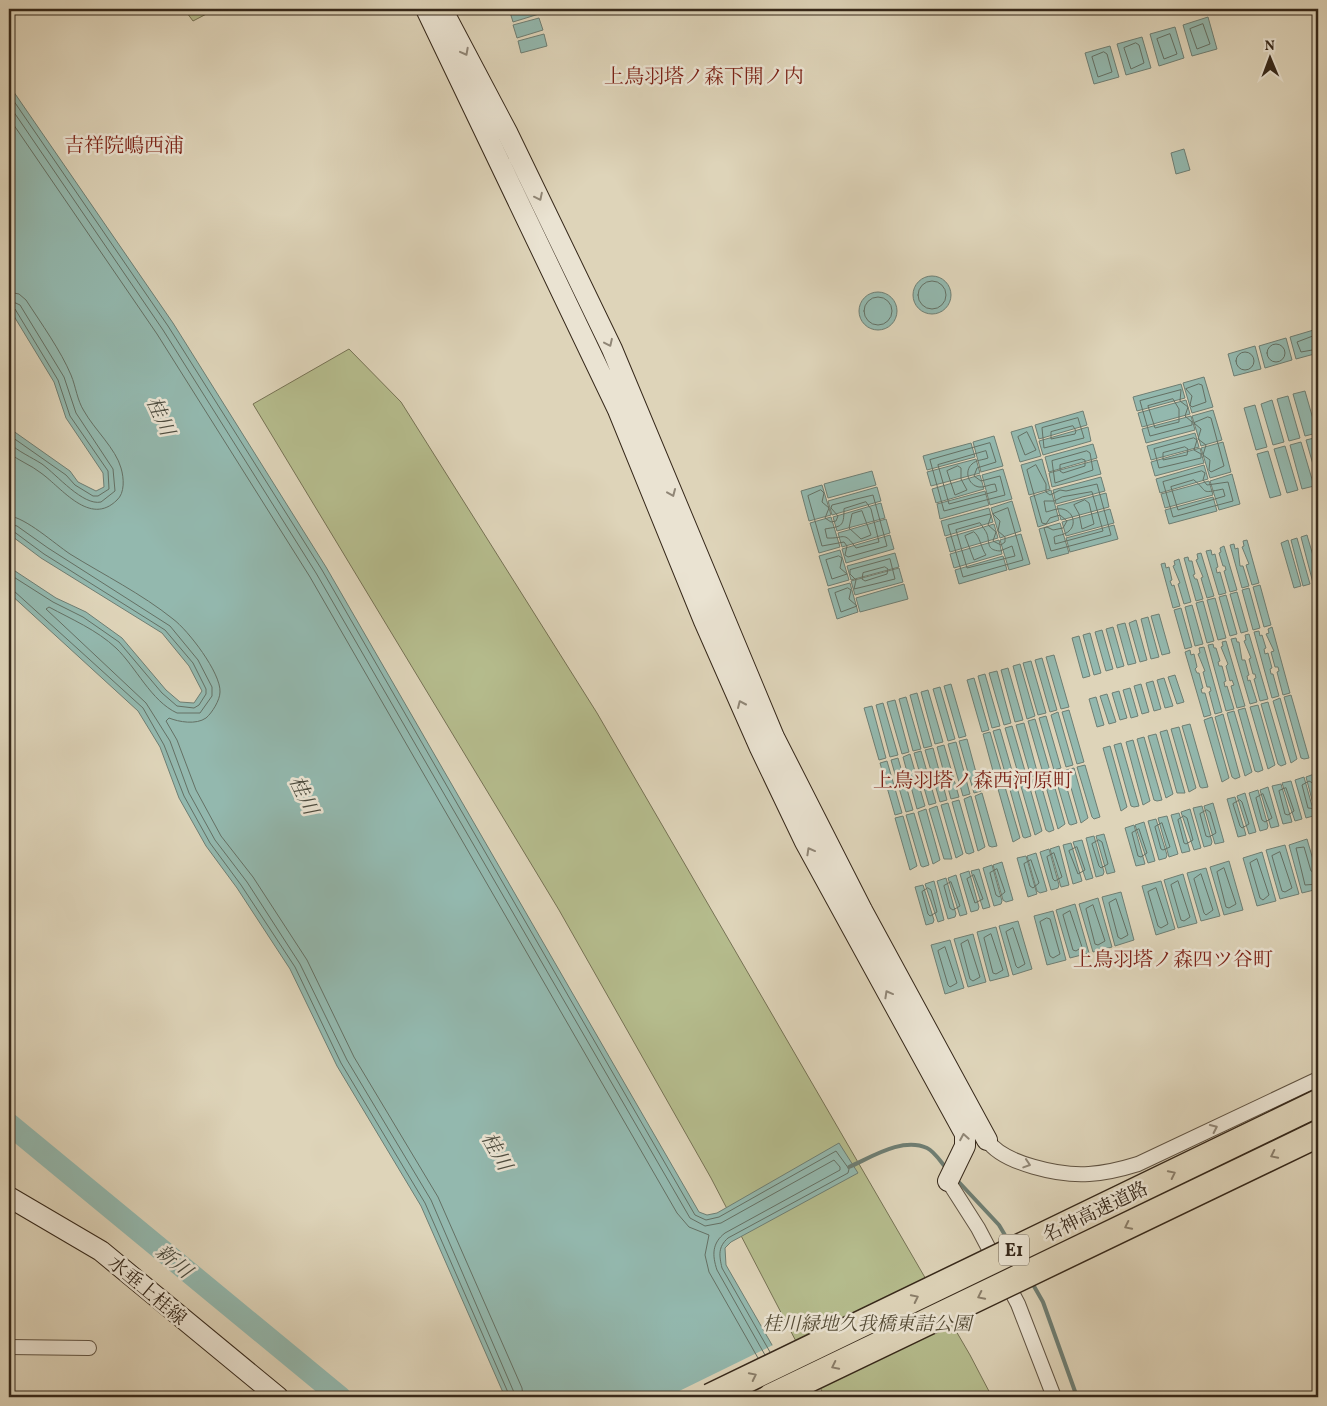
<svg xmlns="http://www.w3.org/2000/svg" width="1327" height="1406" font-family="Vollkorn,'Noto Serif JP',serif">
<rect width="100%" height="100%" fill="#ded4b9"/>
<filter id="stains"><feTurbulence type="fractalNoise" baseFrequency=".004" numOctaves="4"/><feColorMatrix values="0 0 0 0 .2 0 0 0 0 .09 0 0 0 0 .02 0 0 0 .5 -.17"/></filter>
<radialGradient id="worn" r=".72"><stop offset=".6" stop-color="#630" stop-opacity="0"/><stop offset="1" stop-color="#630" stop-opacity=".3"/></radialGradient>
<!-- green -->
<path fill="#b5bc8d" stroke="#767254" d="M184,9h32l-23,12z
M349,349l52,53 196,311 373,642 22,42h-167l-114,-219 -152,-268 -306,-506z"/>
<!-- water -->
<path fill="#93b8ae" stroke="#6e7e73" d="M509,9h28l2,5 -26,8z
M1208,17l9,32 -25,7 -9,-31z
M539,18l4,12 -26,8 -4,-13z
M1175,27l9,31 -25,8 -9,-32z
M544,34l3,12 -26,7 -3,-12z
M1142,37l9,31 -25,7 -9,-31z
M1110,46l9,31 -25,7 -9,-31z
M9,85l164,238 153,244 373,645 8,3 10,-2 122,-70 19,30 -127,69 -6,6 1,17 76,132h-297l-84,-191 -84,-140 -47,-97 -53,-81 -31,-42 -27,-48 -19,-51 -22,-36 -129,-118v-26l47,31 30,14 36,26 44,52 14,12 14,1 8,-12 -13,-25 -27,-33 -121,-75 -32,-24v-106l61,43 8,11 18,9 8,-4 -1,-14 -37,-55 -12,-36 -45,-74z
M1184,149l6,21 -14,4 -5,-21z
M913 295a19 19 0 1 1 38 0a19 19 0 1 1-38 0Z
M859 311a19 19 0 1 1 38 0a19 19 0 1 1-38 0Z
M1317,329l1,24 -22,6 -6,-22z
M1286,338l6,22 -27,8 -6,-22z
M1255,346l6,23 -27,7 -6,-22z
M1204,377l9,30 -21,6 -9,-30z
M1181,384l4,14 -48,13 -4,-14z
M1305,391l12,42 -12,3 -12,-42z
M1288,396l12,42 -11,3 -12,-42z
M1186,400l4,14 -48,13 -4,-14z
M1272,400l12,42 -11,3 -12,-41z
M1255,405l12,42 -11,3 -12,-42z
M1213,410l9,30 -21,6 -9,-30z
M1083,411l4,14 -48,14 -4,-14z
M1191,416l4,14 -49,13 -4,-14z
M1032,426l9,30 -21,6 -9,-30z
M1088,427l3,14 -48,14 -4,-14z
M1195,433l4,14 -48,13 -4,-14z
M994,436l9,30 -22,6 -8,-30z
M1318,437v45l-12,-42z
M1223,442l8,30 -21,6 -9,-30z
M1301,442l13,44 -12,3 -12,-44z
M971,443l4,14 -48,13 -4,-14z
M1093,444l4,14 -48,14 -4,-15z
M1285,446l13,44 -11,3 -13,-44z
M1200,448l4,15 -49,13 -4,-14z
M1268,451l13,44 -11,3 -13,-44z
M976,459l4,14 -49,13 -4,-14z
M1042,459l8,30 -21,6 -8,-30z
M1097,460l4,14 -49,13 -3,-14z
M1204,465l4,14 -48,14 -4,-14z
M1003,469l9,30 -22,6 -8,-30z
M872,471l4,14 -48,13 -4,-14z
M1232,474l8,30 -21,6 -9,-29z
M980,475l4,14 -48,14 -4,-14z
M1101,477l4,14 -49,13 -3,-14z
M1209,481l4,14 -48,13 -4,-14z
M822,485l9,30 -22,6 -8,-30z
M877,487l4,14 -49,14 -4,-14z
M1051,490l8,30 -21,7 -8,-30z
M985,491l4,14 -49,14 -3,-15z
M1106,493l3,14 -48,13 -4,-14z
M1213,497l4,14 -48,13 -4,-14z
M1012,501l9,30 -21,7 -9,-30z
M881,503l4,15 -48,13 -4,-14z
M989,508l4,14 -48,14 -4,-15z
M1110,509l4,14 -48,13 -4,-14z
M831,517l9,30 -21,6 -9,-30z
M886,519l4,14 -48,14 -4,-14z
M1060,523l9,30 -22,6 -8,-30z
M994,524l4,14 -48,14 -4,-14z
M1114,525l4,14 -48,13 -4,-14z
M1021,534l9,30 -21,6 -9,-30z
M890,535l4,14 -48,14 -4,-14z
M1307,535l11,38v9l-5,1 -12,-46z
M1297,538l13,46 -7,2 -12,-46z
M999,540l3,14 -48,14 -4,-14z
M1247,540l12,43 -7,2 -6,-20 3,-1 -7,-17 2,-1 -1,-5z
M1288,540l13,46 -7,2 -13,-45z
M1234,544l1,5 3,-1 2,18h3l6,20 -7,2 -12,-43z
M1224,546l13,44 -7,2 -6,-21 2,-1 -1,-4h-2l-4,-13 2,-1 -1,-4z
M840,550l9,30 -21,6 -9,-30z
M1211,550l1,5 3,-1 3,13 -2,1 1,5 3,-1 6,21 -7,2 -13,-44z
M895,553l4,14 -48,13 -4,-14z
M1201,553l13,43 -7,2 -6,-20 2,-1 -7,-17 2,-1 -1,-5z
M1003,556l4,14 -48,14 -4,-14z
M1188,557l1,4h3l3,13 -2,1 2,4h2l6,20 -7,2 -12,-43z
M1179,559l12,43 -7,2 -6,-20 2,-1 -7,-17 2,-1 -1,-4z
M1165,563l1,5 3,-1 3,13 -2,1 2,5 2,-1 6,21 -7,2 -12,-44z
M899,568l4,14 -48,13 -4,-14z
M850,583l8,29 -21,7 -9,-30z
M904,584l4,15 -48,13 -4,-14z
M1260,585l11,40 -7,2 -11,-40z
M1249,588l11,40 -7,2 -11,-40z
M1237,592l11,39 -7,2 -11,-39z
M1226,595l11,39 -7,2 -11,-39z
M1215,598l11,40 -8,2 -11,-40z
M1203,601l11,40 -7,2 -11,-40z
M1192,605l11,39 -8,2 -10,-39z
M1181,608l11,39 -7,2 -11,-39z
M1159,614l11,39 -8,2 -11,-39z
M1148,617l11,40 -8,2 -10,-40z
M1136,620l11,40 -7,2 -11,-39z
M1125,623l11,40 -8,2 -11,-40z
M1113,627l11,39 -7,2 -11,-39z
M1272,627l18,66 -7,2 -6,-23 2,-1 -1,-4h-3l-4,-15 3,-1 -8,-17 3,-1 -1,-4z
M1102,630l11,39 -7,2 -11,-39z
M1259,631l1,5 2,-1 4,13 -2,1 1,5 3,-1 4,15 -2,1 1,5h2l6,22 -7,2 -18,-66z
M1090,633l11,40 -7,2 -11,-40z
M1249,634l19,65 -8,2 -6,-22 2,-1 -1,-4h-2l-4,-15 2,-1 -7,-17 2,-1 -1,-5z
M1079,636l11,40 -7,2 -11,-40z
M1236,638l1,4h2l3,18h3l4,15 -2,1 1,5 2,-1 7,22 -7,2 -19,-65z
M1226,641l19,65 -8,2 -6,-22 3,-1 -2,-5 -2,1 -4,-15 2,-2 -7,-17 2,-1 -1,-4z
M1213,644l1,4h2l4,13 -2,1 1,4h3l4,15 -2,1 1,5 2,-1 7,23 -8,2 -18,-66z
M1204,647l18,65 -7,2 -6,-22 2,-1 -1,-4h-3l-4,-15 2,-1 -7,-17 2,-1 -1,-5z
M1190,650l1,5 3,-1 3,13 -2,2 2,4h2l4,15 -2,1 1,4h3l6,22 -7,2 -19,-65z
M1054,655l15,52 -8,2 -15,-52z
M1042,658l15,52 -7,2 -15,-52z
M1031,661l15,52 -8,2 -15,-52z
M1020,664l15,52 -8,3 -14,-53z
M1008,668l15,52 -8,2 -14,-52z
M997,671l14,52 -7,2 -15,-52z
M985,674l15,52 -8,2 -14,-52z
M1175,675l9,27 -7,2 -9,-27z
M974,678l15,52 -7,2 -15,-52z
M1164,678l9,28 -8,2 -8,-28z
M1153,681l8,28 -7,2 -8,-28z
M951,684l15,52 -7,2 -15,-52z
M1141,684l8,28 -7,2 -8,-28z
M940,687l15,52 -7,2 -15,-52z
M1130,688l8,28 -7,2 -8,-28z
M928,690l15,52 -8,2 -14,-52z
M1119,691l8,27 -7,2 -8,-27z
M917,693l15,53 -8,2 -14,-53z
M1107,694l9,28 -7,2 -9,-28z
M1291,695l18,63 -5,1 -3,-1 -17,-61z
M906,697l15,52 -8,2 -14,-52z
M1096,697l8,28 -7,2 -8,-28z
M1280,698l17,61 -6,4 -18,-62z
M895,700l14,52 -7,2 -15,-52z
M1268,702l18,62 -5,2 -3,-2 -17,-60z
M883,703l15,52 -8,2 -14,-52z
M1258,705l17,60 -7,4 -18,-62z
M872,706l14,52 -7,2 -15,-52z
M1245,708l18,62 -5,2 -3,-1 -17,-61z
M1069,710l15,52 -7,2 -15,-52z
M1234,711l18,61 -7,4 -18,-63z
M1058,712l15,53 -7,2 -15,-52z
M1223,714l17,63 -5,2 -3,-2 -17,-60z
M1046,716l15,52 -7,2 -15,-52z
M1212,717l17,61 -7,4 -18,-62z
M1035,719l15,52 -7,2 -15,-52z
M1024,723l14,52 -7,2 -15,-52z
M1190,724l18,63 -6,1 -2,-1 -18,-61z
M1012,726l15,52 -7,2 -15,-52z
M1179,727l17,61 -7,4 -18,-63z
M1000,729l15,52 -7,2 -15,-52z
M1167,730l18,63h-8l-17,-61z
M990,732l15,52 -8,2 -14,-52z
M1156,734l17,60 -7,4 -18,-62z
M1144,737l18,63 -5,1 -3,-1 -17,-61z
M967,739l14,52 -7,2 -15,-52z
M1133,740l17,61 -7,4 -17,-63z
M956,742l14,52 -7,2 -15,-52z
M1121,743l18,63 -5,1 -3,-1 -17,-61z
M944,745l15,52 -8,2 -14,-52z
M1110,746l17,61 -6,4 -18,-63z
M933,748l14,52 -7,2 -15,-52z
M921,751l15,52 -7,2 -15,-52z
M910,754l15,52 -8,3 -14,-52z
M898,758l15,52 -7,2 -15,-52z
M887,761l15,52 -7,2 -15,-52z
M1085,765l15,52 -6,2 -2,-2 -15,-50z
M1074,768l14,50 -7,5 -15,-53z
M1062,771l15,52 -6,2 -2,-1 -15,-51z
M1051,774l14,50 -7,5 -15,-53z
M1314,774l4,15v26h-2l-10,-38z
M1304,777l10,36 -1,3 -7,2 -11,-38z
M1039,778l15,52 -5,2 -3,-2 -14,-50z
M1028,781l14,50 -7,4 -15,-52z
M1291,781l11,38 -7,2 -13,-38z
M1016,784l15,52 -6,2 -2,-1 -14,-51z
M1281,784l11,38 -9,2 -11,-38z
M1005,787l15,51 -7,4 -15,-53z
M1268,787l11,39 -8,2 -11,-38z
M1258,790l10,36 -1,3 -7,2 -11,-38z
M982,793l15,53 -5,1 -3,-1 -14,-50z
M1245,793l11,39 -7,2 -12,-38z
M971,796l14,51 -7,4 -14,-52z
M1235,797l11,38 -8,2 -11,-38z
M959,800l15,52 -5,2 -3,-1 -14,-51z
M948,803l15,51 -7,4 -15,-53z
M1213,803l11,39 -9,2 -11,-38z
M937,806l15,53h-8l-15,-50z
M1202,806l10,36 -1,3 -7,2 -11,-39z
M926,809l14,51 -7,4 -15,-52z
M1190,809l11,39 -7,2 -13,-38z
M914,813l15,52 -6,2 -2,-1 -15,-51z
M1179,813l11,38 -8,2 -11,-38z
M903,816l14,50 -7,4 -15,-52z
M1167,816l11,38 -9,3 -11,-39z
M1156,819l11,36 -1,3 -7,2 -11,-39z
M1144,822l11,39 -7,2 -13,-38z
M1134,825l11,39 -9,2 -11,-38z
M1104,834l11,38 -8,2 -11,-38z
M1094,836l10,36 -1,3 -7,2 -10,-39z
M1307,839l11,38v12l-16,4 -13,-48z
M1082,840l11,38 -7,2 -13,-38z
M1071,843l11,38 -9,3 -10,-39z
M1285,845l14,49 -19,5 -14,-49z
M1059,846l10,39 -8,2 -11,-38z
M1049,849l10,36 -1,3 -7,2 -11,-38z
M1262,852l14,49 -19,5 -14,-48z
M1036,853l11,38 -7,2 -3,-2 -10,-35z
M1026,856l11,38 -9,3 -11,-39z
M1229,861l14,49 -19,5 -14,-48z
M1002,862l11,38 -7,2 -3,-2 -10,-35z
M992,865l10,36 -1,3 -7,2 -11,-38z
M1206,868l14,48 -19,5 -14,-48z
M979,869l11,38 -7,2 -12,-38z
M969,871l10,36 -1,3 -7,2 -11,-38z
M1183,874l14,49 -19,5 -14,-48z
M956,875l11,39 -7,2 -12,-38z
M946,878l10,36 -1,3 -7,2 -11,-38z
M934,881l10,39 -6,2 -13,-38z
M1161,881l14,48 -19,6 -14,-49z
M923,885l11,35 -1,3 -7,2 -11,-38z
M1121,892l13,48 -19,6 -13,-49z
M1098,898l14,49 -19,5 -14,-48z
M1075,904l14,49 -19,5 -14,-48z
M1053,911l13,49 -19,5 -13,-49z
M1018,921l14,48 -19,6 -14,-49z
M996,927l13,49 -19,5 -13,-49z
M973,934l13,48 -18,5 -14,-48z
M950,940l14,48 -19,6 -14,-49z"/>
<!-- pier -->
<path fill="#ded4b9" d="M775,1344l30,52 -138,1z"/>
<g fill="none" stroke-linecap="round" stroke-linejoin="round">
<!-- shore -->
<path stroke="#647064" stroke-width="1" d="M1203,24l7,20 -13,5 -7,-20z
M1170,34l7,20 -13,5 -7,-20z
M1136,43l3,2 5,18 -13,6 -7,-21z
M1104,52l3,2 5,18 -14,5 -6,-20z
M9,94l159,232 154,244 373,645 11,5 13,-3 117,-66 13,18 -1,4 -120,65c-10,9 -9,17 -6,30l48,84
M9,105l154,225 153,243 374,645 15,8 16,-3 113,-63 6,7v3l-115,63c-13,10 -13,22 -8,37l48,85
M9,118l148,216 153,243 367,636 12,14 20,8 -4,20 4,17 49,86
M918 295a14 14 0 1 1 28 0a14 14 0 1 1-28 0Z
M9,292l10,2 7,6c15,23 35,51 45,75 5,12 6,25 13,36 10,18 32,38 37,57 3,10 4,25 -4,32 -27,27 -55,-12 -76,-27 -10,-8 -22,-12 -32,-20
M864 311a14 14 0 1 1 28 0a14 14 0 1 1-28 0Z
M9,300l11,5 44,72 12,36 37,56 2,22 -14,11c-18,4 -44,-27 -59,-38 -11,-7 -23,-12 -33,-21
M9,306l6,3 43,71 12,36 38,55 1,18 -11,7h-5l-18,-11 -9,-10 -57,-40
M1318,334l-21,8 4,10 17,-3
M1267 353a9 9 0 1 1 18 0a9 9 0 1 1-18 0Z
M1236 361a9 9 0 1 1 18 0a9 9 0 1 1-18 0Z
M1199,384l3,1 4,17 -14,5 -2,-2 2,-9 -6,-7z
M1181,390l-1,11 8,6 -3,9 7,6v3l-42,11 -10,-35z
M1173,399l6,10v13l-24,6 -7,-22z
M1208,417l3,1 13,48 -13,6 -2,-2 1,-10 -7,-5 3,-10 -8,-6 3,-10 -7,-6z
M1078,418l6,20 -40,10 -2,-20z
M1073,426l3,5 -1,3 -24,5v-7z
M1027,432l9,18 -11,5 -7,-18z
M1194,438l3,2 -3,10 7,4v4l-42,10 -5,-19z
M990,443l6,19 -19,6 -3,8 7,5 19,-5 5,19 -61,16 -14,-51z
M1185,447l3,2 -1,6 -24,5v-7z
M986,451l2,7c-5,2 -12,2 -16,6 -8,7 -4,21 7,23 5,1 11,-3 16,-3l2,7 -48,13 -11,-39z
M1087,451l3,2 3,17 -38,13 -3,-22z
M1082,459l3,1v6l-22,7 -3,-2v-6z
M1036,465l10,19v8l4,3 10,-5 6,1 31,-7 14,51 -60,16 -7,-23 3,-1 6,3 10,-2 4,-7 -7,-6 -10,3 -4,6 -4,-1 -15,-53z
M958,466l3,2v11l6,11 -12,5 -8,-24z
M1202,471l3,2 -2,7 4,5 21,-3 5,19 -60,16 -10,-35z
M1194,480c15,12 5,14 29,9l2,7 -47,14 -7,-23z
M821,490l3,3 -2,9 7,6 -4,10 6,4 5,-1 2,-5 -7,-8 1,-3 41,-10 14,51 -39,11 -3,-2 2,-9 -3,-4 -22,4 -14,-50z
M1092,492l11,39 -48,13 -1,-7c4,-2 11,-2 15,-6 8,-7 4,-20 -7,-22 -5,-1 -11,2 -16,3l-2,-11h10l8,-4z
M1085,500l4,3 5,21 -12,5 -3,-15 -5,-9z
M866,502l5,7 8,33 -23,6c-13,-18 -11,-9 -29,-10l-2,-9c16,-3 19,-1 19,-20z
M1008,508l15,52 -60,17 -15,-52 42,-11 1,2 -3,9 8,7 -3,9 8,4 4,-3v-5l-7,-6 2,-10 -7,-7z
M862,511l9,24 -10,4 -12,-11 3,-14z
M9,516c16,1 46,28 61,38 34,21 72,40 103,65 15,11 48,54 47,73 0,8 -8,21 -14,26 -10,7 -27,4 -37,0l-3,3 11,19 19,50 25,46 32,41 54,83 47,97 84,140 84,191 1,9
M980,523c2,3 6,8 7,11 3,9 -1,16 13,17l12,-5 3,10 -48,12 -11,-38z
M9,524l8,2 31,22 122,78 28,34 14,27v9l-12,17h-23c-26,-12 -41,-46 -61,-65 -19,-18 -45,-29 -67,-41l-3,2 100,94 24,38 19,52 26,47 32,42 53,82 47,96 84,140 85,197
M9,530l4,1 31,23 121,76 28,33 13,26v5l-7,11 -5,3 -17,-2 -15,-13 -43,-51 -36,-25 -30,-15 -44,-28
M974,532c6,4 7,16 12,23l-12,5 -9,-24z
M839,556l3,2 -2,10 7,6 -15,5 -6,-19z
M890,559l5,20 -41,10 2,-9 -6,-6v-4z
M885,567l3,2 -1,5 -22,7 -3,-2 1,-6z
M848,588l3,2 -2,9 8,7 -16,6 -6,-19z
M9,590l5,1 129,117 21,37 20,51 26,47 31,42 54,82 46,96 84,140 85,194
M1318,786l-9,-5 -7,4 6,23 10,1
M1286,788l8,23 -6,4 -3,-1 -6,-23z
M1263,794l9,24 -7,4 -3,-2 -6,-22z
M1240,800l2,2 7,22 -7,4 -2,-2 -7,-22z
M1207,810l3,2 6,21 -7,4 -3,-1 -6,-22z
M1184,816l3,2 6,22 -7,4 -2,-1 -6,-23z
M1162,823l8,24 -7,3 -2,-1 -6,-22z
M1139,829l8,24 -6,4 -3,-1 -6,-23z
M1099,840l3,2 6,22 -7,4 -2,-2 -7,-22z
M1077,847l8,23 -7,4 -9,-23z
M1280,852l12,36 -7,4 -3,-1 -10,-35z
M1054,853l8,24 -7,4 -2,-2 -6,-22z
M1257,859l12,36 -6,5 -3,-2 -10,-35z
M1031,860l8,23 -6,5 -3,-2 -6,-22z
M1224,868l12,36 -7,4 -3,-1 -9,-35z
M997,869l8,23 -6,5 -3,-2 -6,-22z
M1201,874l12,36 -7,5 -2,-2 -10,-34z
M1318,874l-7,-3 -7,-24 -8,1 9,37 13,-1
M974,875l9,24 -8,4 -8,-24z
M1178,881l12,36 -6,4 -3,-1 -10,-35z
M951,882l9,24 -7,4 -3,-2 -6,-22z
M928,888l3,2 6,22 -7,4 -2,-2 -6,-22z
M1156,888l12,36 -7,4 -3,-2 -10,-34z
M1116,899l12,36 -7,4 -3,-2 -9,-34z
M1093,905l12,36 -7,4 -3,-1 -9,-35z
M1070,911l12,36 -6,4 -3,-1 -10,-35z
M1047,918l3,1 10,35 -7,4 -3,-2 -10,-34z
M1013,928l12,36 -7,4 -2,-2 -10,-34z
M991,934l12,36 -7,4 -3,-1 -9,-35z
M968,940l12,37 -7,4 -3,-2 -9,-35z
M945,947l12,36 -7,4 -2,-2 -10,-34z"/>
<!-- stream -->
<path stroke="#6e7e73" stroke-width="4" d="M849,1167c23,-10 53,-30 78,-19 7,3 14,14 19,20
M956,1179l43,46 10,17
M1031,1281l12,21 34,95"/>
<!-- river -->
<path stroke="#93b8ae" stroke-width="22" d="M9,1124l331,273"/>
<!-- street casing -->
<g stroke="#605342" stroke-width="16">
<path id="street" d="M987,1140c16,24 74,36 102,34 17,-1 33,-5 49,-10l180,-85
M948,1181l30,47 40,76 36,93
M9,1347l80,1"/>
</g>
<!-- secondary casing -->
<g stroke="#36281a" stroke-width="22">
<path id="secondary" d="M426,9l192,401 86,211 56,127 45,94 160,292v12l-17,35
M442,9l66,125 104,215 162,388 88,173 125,230
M9,1197l92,54 177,146"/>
</g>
<!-- street -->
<use href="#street" stroke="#eae3d2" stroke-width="14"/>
<!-- secondary -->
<use href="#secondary" stroke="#eae3d2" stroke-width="20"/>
<!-- highway-bridge casing -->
<g stroke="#36281a" stroke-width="29" stroke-linecap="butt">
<path id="highway-bridge" d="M710,1397l608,-294
M771,1397l547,-263"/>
</g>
<!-- highway-bridge -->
<use href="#highway-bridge" stroke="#ded4b9" stroke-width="26"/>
</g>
<!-- one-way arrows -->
<defs><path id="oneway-chevron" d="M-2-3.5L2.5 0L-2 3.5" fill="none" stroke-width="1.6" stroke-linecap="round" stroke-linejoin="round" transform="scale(1.25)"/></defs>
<g stroke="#908676">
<use href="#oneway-chevron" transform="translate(465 52) rotate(62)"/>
<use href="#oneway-chevron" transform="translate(539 197) rotate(64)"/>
<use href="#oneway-chevron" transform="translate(609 343) rotate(65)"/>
<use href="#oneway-chevron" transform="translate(672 493) rotate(67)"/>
<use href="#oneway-chevron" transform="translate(741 704) rotate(-114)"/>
<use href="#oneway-chevron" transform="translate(810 851) rotate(-119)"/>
<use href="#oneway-chevron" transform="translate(888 994) rotate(-119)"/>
<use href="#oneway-chevron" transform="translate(1214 1128) rotate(-25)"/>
<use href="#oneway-chevron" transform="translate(964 1137) rotate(-100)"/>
<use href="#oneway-chevron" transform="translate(1027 1164) rotate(18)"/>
</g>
<g stroke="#8a7e6a">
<use href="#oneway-chevron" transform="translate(1274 1155) rotate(154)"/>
<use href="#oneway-chevron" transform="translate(1172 1174) rotate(-26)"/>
<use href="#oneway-chevron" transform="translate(1128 1226) rotate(154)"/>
<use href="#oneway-chevron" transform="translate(981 1296) rotate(154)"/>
<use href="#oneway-chevron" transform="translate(915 1298) rotate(-26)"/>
<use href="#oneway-chevron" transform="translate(835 1366) rotate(154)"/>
<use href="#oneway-chevron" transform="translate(753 1376) rotate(-26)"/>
</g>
<g text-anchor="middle" stroke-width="5" stroke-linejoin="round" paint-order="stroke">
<!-- shield labels -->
<rect fill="#eae3d2" stroke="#6c6051" stroke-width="1" x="999" y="1234.5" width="30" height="31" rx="4"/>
<g font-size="18" font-weight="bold" fill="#36281a">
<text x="1014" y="1256">E1</text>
</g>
<!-- street labels -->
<g font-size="19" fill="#36281a" stroke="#eae3d2">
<text transform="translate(1095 1211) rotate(-26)" y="7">名神高速道路</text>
<text transform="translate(148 1290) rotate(40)" y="7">水垂上桂線</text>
</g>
<!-- park labels -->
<g font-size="19" font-style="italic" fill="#564d37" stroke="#eae3d2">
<text x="867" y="1330">桂川緑地久我橋東詰公園</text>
</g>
<!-- neighbourhood labels -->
<g font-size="20" fill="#7a1f14" stroke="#eae3d2">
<text x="704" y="83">上鳥羽塔ノ森下開ノ内</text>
<text x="124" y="152">吉祥院嶋西浦</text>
<text x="973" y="787">上鳥羽塔ノ森西河原町</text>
<text x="1173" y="966">上鳥羽塔ノ森四ツ谷町</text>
</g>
<!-- water labels -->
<g font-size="20" font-style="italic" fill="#4d4c3f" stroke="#eae3d2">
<text transform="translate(161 416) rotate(66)" y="7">桂川</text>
<text transform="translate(304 795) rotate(65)" y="7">桂川</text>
<text transform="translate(497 1151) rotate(61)" y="7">桂川</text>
<text transform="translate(174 1261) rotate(40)" y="7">新川</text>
</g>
</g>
<!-- margin -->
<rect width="1327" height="1406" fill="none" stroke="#ded4b9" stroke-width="30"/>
<rect x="10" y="10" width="1307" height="1386" fill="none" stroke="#36281a" stroke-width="2.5"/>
<rect x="15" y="15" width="1297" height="1376" fill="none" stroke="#36281a"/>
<!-- north arrow -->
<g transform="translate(1270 58) rotate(359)" stroke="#eae3d2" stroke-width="4" paint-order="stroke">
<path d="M0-4L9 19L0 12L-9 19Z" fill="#36281a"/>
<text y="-8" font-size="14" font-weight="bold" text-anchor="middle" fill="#36281a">N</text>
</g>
<rect width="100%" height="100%" filter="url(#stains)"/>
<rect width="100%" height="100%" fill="url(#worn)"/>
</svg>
